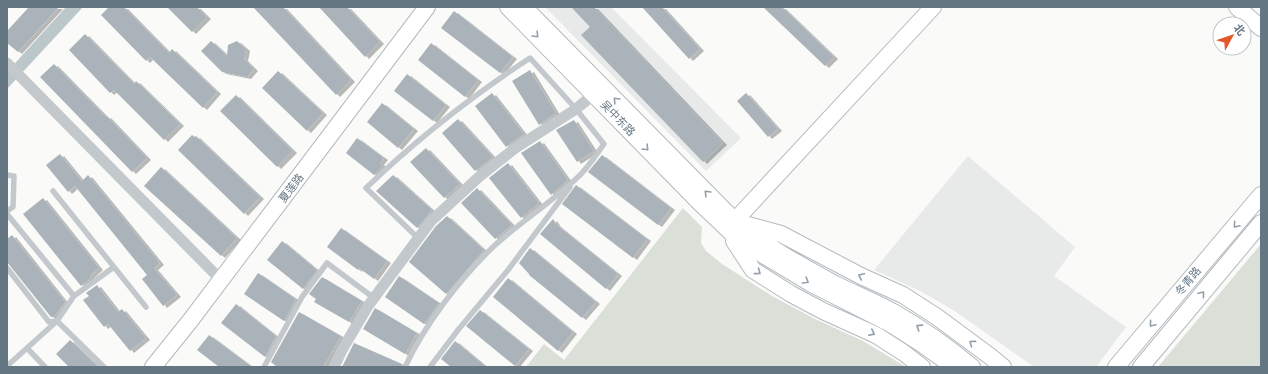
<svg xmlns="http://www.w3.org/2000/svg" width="1268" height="374" font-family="Arial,'Noto Sans SC',sans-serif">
<defs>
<filter id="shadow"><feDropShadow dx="4" dy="2" stdDeviation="0" flood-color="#0004"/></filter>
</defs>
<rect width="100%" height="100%" fill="#fafaf8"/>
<!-- built -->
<path fill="#e8e9e9" d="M545,7h66l130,131 -35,33z
M968,156l107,91 -21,29 72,51 -30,40h-62l-78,-55 -20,-12 -18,-10 -44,-20z"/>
<!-- green -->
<path fill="#dadfd7" d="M683,208l19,19 -1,16 5,8 16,13 50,32 43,23 48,22 43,26h-380l18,-23 20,16z
M1261,244v123h-103z"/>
<!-- water -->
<path fill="#bbc7cb" d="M66,7h17l-76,82v-17z"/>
<!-- building -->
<path fill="#aab3b9" filter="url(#shadow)" d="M29,7h30l-41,45 -11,-9v-12z
M109,7h15l45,46 3,-4 45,43 -14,16 -53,-51 -4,4 -45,-46z
M167,7h30l10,10 -15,15z
M253,7h30l68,73 -15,15z
M319,7h28l33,35 -15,15z
M571,7h23l129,136 -20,19 -122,-127 9,-8z
M642,7h20l38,42 -11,10z
M763,7h19l52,50 -9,9z
M454,11l59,46 -13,16 -59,-45z
M85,34l49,50 2,-3 44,43 -16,16 -50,-50 -4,3 -41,-43z
M211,41l16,15 1,-11 9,-4 9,8 -2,10 10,10 -7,8 -25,-5 -21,-21z
M431,43l47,37 -13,17 -47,-37z
M54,64l52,53 1,-1 40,42 -15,14 -92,-95z
M530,70l26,43 -17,12 -27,-44z
M278,71l45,42 -16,18 -45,-43z
M407,74l39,31 -13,16 -39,-30z
M492,93l32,41 -18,13 -31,-41z
M746,93l32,36 -10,8 -31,-36z
M236,95l57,56 -16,16 -57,-56z
M382,103l32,26 -16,19 -31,-26z
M458,119l35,38 -18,14 -33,-38z
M574,120l20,31 -17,11 -21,-32z
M192,135l3,2 1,-1 64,61 -16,17 -66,-64z
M357,138l27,20 -4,5 3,3 -9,9 -28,-22z
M540,141l28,39 -17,15 -30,-42z
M426,148l34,36 -16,14 -34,-36z
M60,154l22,27 6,-6 72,88 -6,5 23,27 -14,11 -21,-27 5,-4 -72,-89 -7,6 -22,-27z
M602,155l69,53 -13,17 -70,-53z
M508,163l31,40 -18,15 -32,-40z
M161,167l76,71 -16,18 -77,-70z
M393,175l39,35 -15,18 -41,-37z
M576,185l71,54 -14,19 -71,-54z
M477,188l35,37 -17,14 -34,-36z
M43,198l56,70 -9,8 1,2 -10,8 -58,-72z
M447,216l37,34 -38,44 -37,-32 27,-36z
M553,219l4,6 61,49 -12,15 -66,-55z
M341,228l46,33 -13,18 -15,-11 -1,2 -31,-23z
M12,235l53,67 -11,15h-3l-44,-55v-23z
M282,241l35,29 -14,19 -36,-29z
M530,248l66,54 -14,16 -53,-43v-1l-10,-11z
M258,273l38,26 -12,22 -40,-27z
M399,276l40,27 -15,21 -39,-27z
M322,277l40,24 -13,21 -35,-20 2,-3 -7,-5z
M508,278l65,54 -15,19 -65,-54z
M97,285l21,27 4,-3 24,29 -16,13 -22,-27 -4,3 -21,-27 6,-4 -3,-3z
M236,304l40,32 -11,21 -44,-34z
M375,308l42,25 -12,21 -42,-25z
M480,310l49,39 -14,17 -49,-40z
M299,312l42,24 -18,31h-46l-6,-5z
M209,335l43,32h-33l-22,-17z
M70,340l28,27h-29l-13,-13z
M455,341l31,26h-35l-10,-8z
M354,343l48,21 -1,3h-59z"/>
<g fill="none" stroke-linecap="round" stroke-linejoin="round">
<!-- secondary casing -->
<g stroke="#b3babf" stroke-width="18">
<path id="secondary" d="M508,7l191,195 41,39 70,42 79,40 33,21 32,23
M524,7l211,214c30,25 65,44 100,63 20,10 41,18 60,29 28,16 53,34 77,54
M1237,7l24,21
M744,224l37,10 80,42 42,19 34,22 54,40 12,10
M728,228l205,-221
M734,241l19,29 38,24 32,17 53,24 28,18 18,14
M153,367l37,-46 237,-314
M1116,367l145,-172
M1141,367l120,-144"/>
</g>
<!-- lane -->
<path stroke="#c3c8cc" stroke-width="5.5" d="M7,175l7,1 -1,31 -6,4
M53,191l93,116
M7,214l67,82
M7,268l42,54 8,-1 47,46
M27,348l18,19
M7,366l50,-45 17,-25 40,-29
M264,367l38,-70 25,-34 47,35
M405,367c20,-43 54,-87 88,-120 27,-25 58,-44 85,-70 10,-9 18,-22 26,-33l-28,-35 -46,-51c-58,38 -114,82 -164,130l52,50
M430,367l28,-37 50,-60 62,-83"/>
<!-- street -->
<path stroke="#c3c8cc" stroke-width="11" d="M7,63l214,217
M334,367l8,-17 26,-44 63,-85 49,-45 34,-27 62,-40 18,-15"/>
<!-- secondary -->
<use href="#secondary" stroke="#fff" stroke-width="16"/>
</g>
<!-- one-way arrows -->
<defs><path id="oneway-chevron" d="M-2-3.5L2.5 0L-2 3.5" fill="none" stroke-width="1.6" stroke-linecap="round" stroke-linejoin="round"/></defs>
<g stroke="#939fa8">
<use href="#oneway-chevron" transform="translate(536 35) rotate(46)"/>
<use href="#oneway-chevron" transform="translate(616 100) rotate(-134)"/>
<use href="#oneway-chevron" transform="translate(646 148) rotate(46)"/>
<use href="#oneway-chevron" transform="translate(707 193) rotate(-135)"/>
<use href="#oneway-chevron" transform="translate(1236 225) rotate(130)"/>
<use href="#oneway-chevron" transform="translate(758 272) rotate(36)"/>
<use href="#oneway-chevron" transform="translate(861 276) rotate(-155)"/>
<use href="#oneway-chevron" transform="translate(806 281) rotate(30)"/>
<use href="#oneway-chevron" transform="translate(1202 294) rotate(-50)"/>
<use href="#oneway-chevron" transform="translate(1152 324) rotate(130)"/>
<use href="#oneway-chevron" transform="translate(919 327) rotate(-147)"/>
<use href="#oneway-chevron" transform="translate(872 333) rotate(27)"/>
<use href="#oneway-chevron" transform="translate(972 343) rotate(-144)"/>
</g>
<g text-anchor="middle" stroke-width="4" stroke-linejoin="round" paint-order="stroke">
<!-- street labels -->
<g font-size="11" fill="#657683" stroke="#fff">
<text transform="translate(618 118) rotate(46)" y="4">吴中东路</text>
<text transform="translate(291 188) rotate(-53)" y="4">夏莲路</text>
<text transform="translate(1188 281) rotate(-50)" y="4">冬青路</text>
</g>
</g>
<!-- border -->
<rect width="1268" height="374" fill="none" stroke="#657683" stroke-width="16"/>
<!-- north arrow -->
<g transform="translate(1232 36) rotate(50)"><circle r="19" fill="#ffffff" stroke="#c1c8cd"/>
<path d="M0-3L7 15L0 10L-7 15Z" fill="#e4572e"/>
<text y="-6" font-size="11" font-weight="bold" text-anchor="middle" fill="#657683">北</text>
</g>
</svg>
